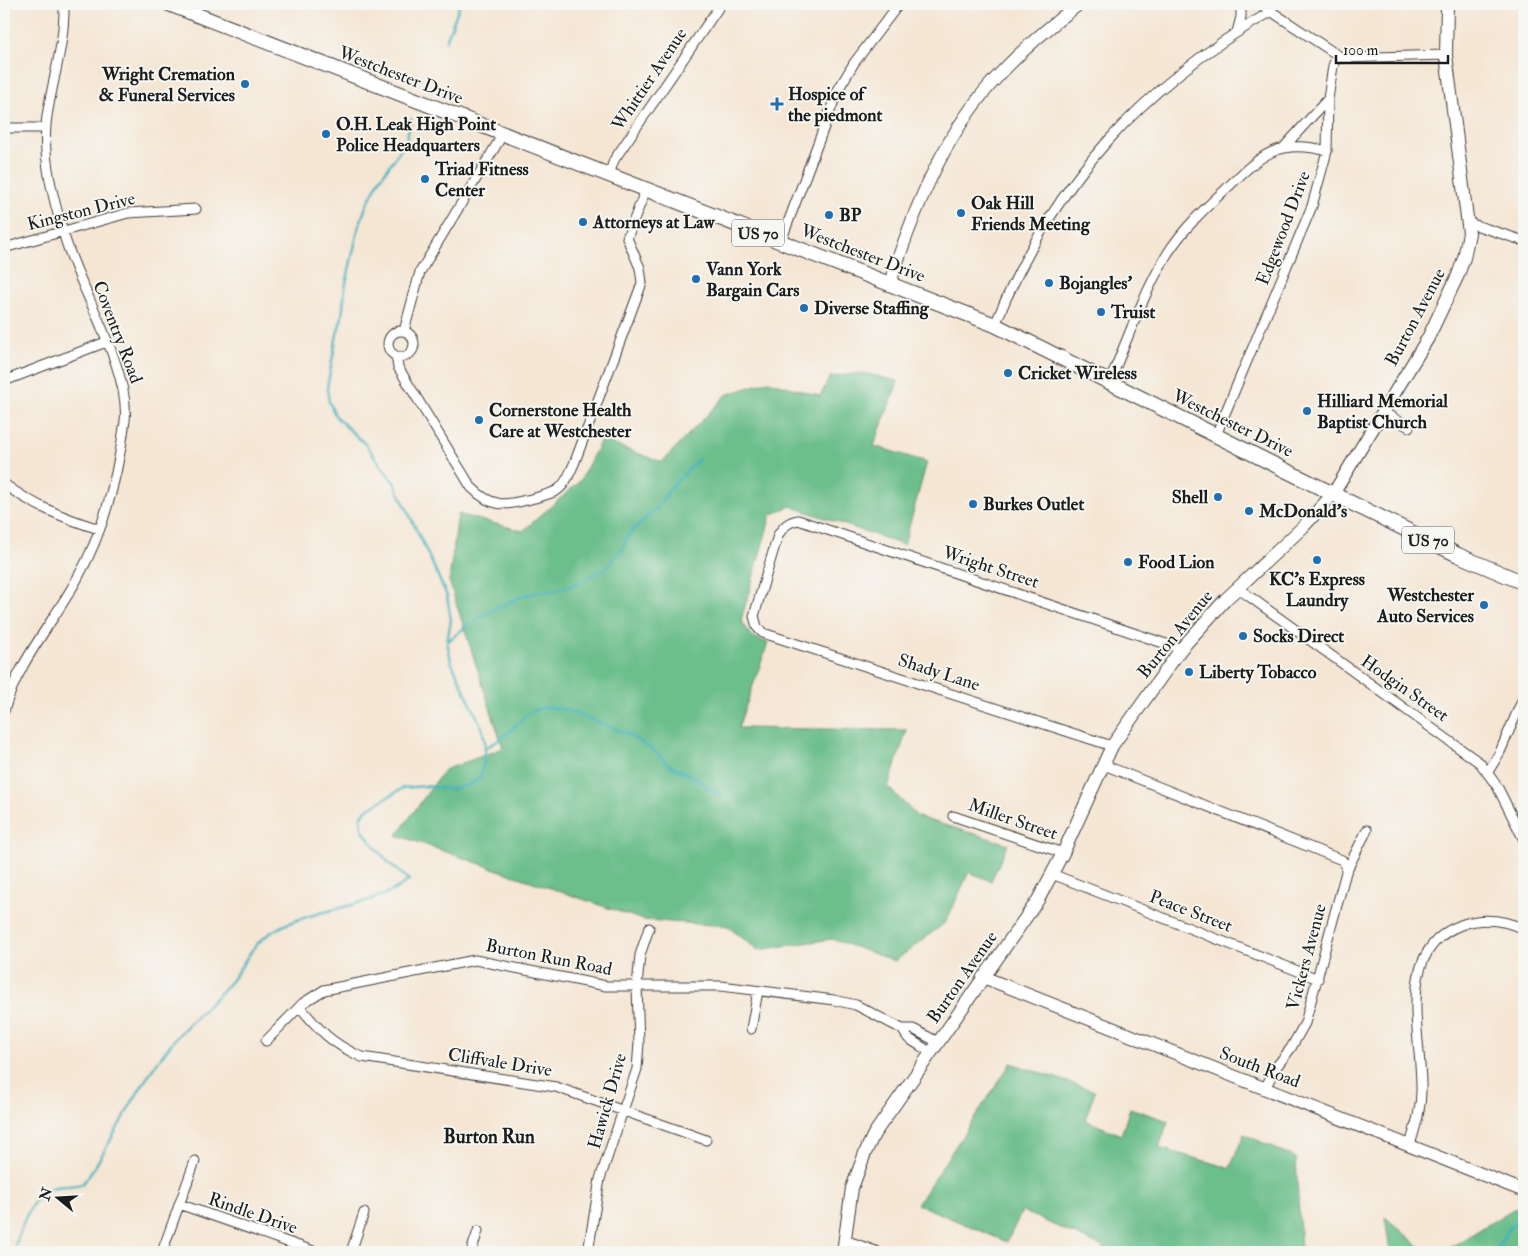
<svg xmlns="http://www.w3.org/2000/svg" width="1528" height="1256" font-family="'IM FELL Double Pica',serif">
<rect width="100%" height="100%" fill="#f6f6f2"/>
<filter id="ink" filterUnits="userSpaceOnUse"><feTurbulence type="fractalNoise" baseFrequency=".02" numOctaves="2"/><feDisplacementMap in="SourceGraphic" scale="10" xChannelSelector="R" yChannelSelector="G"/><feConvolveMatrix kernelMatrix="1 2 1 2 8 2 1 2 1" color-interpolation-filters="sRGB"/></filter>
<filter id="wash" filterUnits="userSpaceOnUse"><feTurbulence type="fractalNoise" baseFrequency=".0096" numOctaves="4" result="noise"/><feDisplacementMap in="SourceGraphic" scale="20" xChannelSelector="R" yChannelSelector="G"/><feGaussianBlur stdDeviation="1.12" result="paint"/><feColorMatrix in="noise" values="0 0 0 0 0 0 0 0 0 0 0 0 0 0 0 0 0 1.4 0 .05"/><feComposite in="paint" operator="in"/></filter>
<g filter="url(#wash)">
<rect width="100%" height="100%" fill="#f5e6d4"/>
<!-- forest -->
<path fill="#6cbe8b" stroke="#446d54" d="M862,373l36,8 -24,65 53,16 -23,83 -114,-39 -19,9 -30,105 10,16 17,7 -30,85 169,2 -19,57 30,30 90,27 -17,37 -22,-9 -23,50 -51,39 -63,-22 -74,11 -31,-24 -84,-6 -246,-85 47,-65 59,-22 -54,-167 9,-67 65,17 57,-50 21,-41 61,22 64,-67 42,-14 52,15 10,-19z
M1011,1063l84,28 -10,29 36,15 9,-27 38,13 -9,27 71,20 14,-34 52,24 5,94h-199l3,-4 -83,-37 -15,31 -90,-38z
M1523,1203l1,49h-81z
M1385,1217l41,35h-36z"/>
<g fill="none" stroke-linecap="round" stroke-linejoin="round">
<!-- stream -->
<path stroke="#43b2bd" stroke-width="2.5" d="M446,41l14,-37
M448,641l24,-19 24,-14 29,-13 44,-8 36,-18 18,-21 5,-13 29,-27 16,-23 26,-26
M485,748l16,-9 29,-27 15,-5 18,2 63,24 27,17 16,15 25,12 28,20
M14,1252c4,-18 17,-58 37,-64 9,-3 21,-1 31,-4l9,-11c27,-43 48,-89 80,-129 18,-23 42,-41 60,-63 16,-20 20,-37 44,-51 38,-22 100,-22 134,-50l-20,-17 -18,-21 -9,-13 -1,-11 5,-8 37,-22 23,-2 24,3 22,-5 8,-7 5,-20v-15l-3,-14 -31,-67 -4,-19 4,-22 -4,-24 -15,-33 -37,-79 -29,-39 -30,-28 -7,-15 -2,-14 10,-54 5,-17 3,-29 14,-62 8,-22 13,-25 26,-37 5,-23
M1494,1252l17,-26 13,-8"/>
</g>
</g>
<g filter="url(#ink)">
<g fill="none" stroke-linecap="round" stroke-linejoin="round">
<!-- street casing -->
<g stroke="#3d3a38" stroke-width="11">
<path id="street" d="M1260,4l82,54 104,-3
M1237,32l4,-15v-13
M4,128h42
M1285,146l43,-47
M609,175l5,-15 107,-156
M1469,223l55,18
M781,241l57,-151 16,-27 45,-59
M4,248l124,-35 68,-4
M995,325c57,-141 146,-239 277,-314
M404,331l16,-59 83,-138
M388 344a13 13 0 1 1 26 0a13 13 0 1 1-26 0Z
M396,356l2,11 73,120c23,23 35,18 64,11 8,-3 19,-4 25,-10 7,-6 10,-16 14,-24l68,-181 -2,-15 -13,-30 19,-49
M4,381l102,-39
M1110,381c17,-41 33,-86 56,-125 16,-26 38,-47 61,-68 34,-33 51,-50 100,-37
M1383,412l26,15
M1216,435l96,-229 15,-55 1,-52 5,-33 4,-10
M4,484c30,22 60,34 95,45
M1239,589l241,174 17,23 27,54
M4,711c13,-48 49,-88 73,-132 27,-47 41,-105 48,-158 6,-52 -47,-134 -61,-186 -11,-37 -23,-81 -17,-119 6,-38 18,-74 17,-112
M1112,746l-349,-113 -6,-6 -3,-11 24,-81c6,-9 10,-13 20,-15l383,129
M1104,765l238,95 4,6v6
M1488,772l12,-20 24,-56
M953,816l110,37
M1052,874l266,105
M300,1007c20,24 32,37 62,50l194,30 150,53
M751,1029l7,-38
M902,1029l6,9 22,14
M266,1041l37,-38 21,-13 151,-30 131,26h115l113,14 22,5 46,24h11l25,13
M1265,1088l12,-22 14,-18 14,-25 41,-151 21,-42
M1410,1145c6,-20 12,-39 11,-60 0,-52 -26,-136 40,-160 21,-8 43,-5 63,4
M179,1204l137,48
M845,1240l33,12
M162,1252l33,-91
M351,1252l13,-39
M471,1252l7,-21
M588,1252l12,-73 37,-110 2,-26 -2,-57 3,-31 9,-27"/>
</g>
<!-- secondary casing -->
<g stroke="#3d3a38" stroke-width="14">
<path id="secondary" d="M890,283c23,-70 50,-140 99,-197 27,-31 57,-57 90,-82
M983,977l541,214
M843,1252l9,-64 13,-35 9,-19 164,-234 25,-47 49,-107 69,-97 45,-50 77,-72 30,-33 95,-156 30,-63 6,-17 5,-25 -23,-178 1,-51"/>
</g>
<!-- primary casing -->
<g stroke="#3d3a38" stroke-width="16">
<path id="primary" d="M169,4l826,321 338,169 125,61 66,28"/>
</g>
<!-- street -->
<use href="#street" stroke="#fff" stroke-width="9"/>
<!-- secondary -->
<use href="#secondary" stroke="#fff" stroke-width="12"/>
<!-- primary -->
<use href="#primary" stroke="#fff" stroke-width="14"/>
</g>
</g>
<!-- markers -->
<g fill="#1f6fb2" stroke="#f6f6f2" stroke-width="2">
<circle cx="245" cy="84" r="5"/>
<path d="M774.5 96.5h5v5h5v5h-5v5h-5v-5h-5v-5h5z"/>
<circle cx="326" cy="134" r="5"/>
<circle cx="425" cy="179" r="5"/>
<circle cx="961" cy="213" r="5"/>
<circle cx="829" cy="215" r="5"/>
<circle cx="583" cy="222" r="5"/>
<circle cx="696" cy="279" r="5"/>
<circle cx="1049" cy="283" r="5"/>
<circle cx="804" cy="308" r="5"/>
<circle cx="1101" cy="312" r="5"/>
<circle cx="1008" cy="373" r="5"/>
<circle cx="1307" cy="411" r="5"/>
<circle cx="479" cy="420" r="5"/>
<circle cx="1218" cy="497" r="5"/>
<circle cx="973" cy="504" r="5"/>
<circle cx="1249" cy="511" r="5"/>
<circle cx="1317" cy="560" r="5"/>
<circle cx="1128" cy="562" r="5"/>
<circle cx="1484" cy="605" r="5"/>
<circle cx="1243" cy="636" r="5"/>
<circle cx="1189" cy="672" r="5"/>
</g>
<g text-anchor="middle" stroke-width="4" stroke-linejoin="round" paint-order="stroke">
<!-- shield labels -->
<g fill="#f6f6f2" stroke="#5d5d5c" stroke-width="1">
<rect x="732" y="219.5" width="52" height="27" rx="4"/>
<rect x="1402" y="526.5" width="52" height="27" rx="4"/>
</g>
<g font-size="16" font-weight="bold" fill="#1c1c1c">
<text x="758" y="239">US 70</text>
<text x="1428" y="546">US 70</text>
</g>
<!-- poi labels -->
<g font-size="18" font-weight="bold" fill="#1c1c1c" stroke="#f6f6f2" text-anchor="start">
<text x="235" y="80" text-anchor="end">Wright Cremation<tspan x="235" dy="21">&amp; Funeral Services</tspan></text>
<text x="788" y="100">Hospice of<tspan x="788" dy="21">the piedmont</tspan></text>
<text x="336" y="130">O.H. Leak High Point<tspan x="336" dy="21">Police Headquarters</tspan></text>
<text x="435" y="175">Triad Fitness<tspan x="435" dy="21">Center</tspan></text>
<text x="971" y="209">Oak Hill<tspan x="971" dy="21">Friends Meeting</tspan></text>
<text x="839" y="221">BP</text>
<text x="593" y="228">Attorneys at Law</text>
<text x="706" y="275">Vann York<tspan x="706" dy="21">Bargain Cars</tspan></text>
<text x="1059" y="289">Bojangles'</text>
<text x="814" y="314">Diverse Staffing</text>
<text x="1111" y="318">Truist</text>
<text x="1018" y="379">Cricket Wireless</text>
<text x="1317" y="407">Hilliard Memorial<tspan x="1317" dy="21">Baptist Church</tspan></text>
<text x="489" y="416">Cornerstone Health<tspan x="489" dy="21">Care at Westchester</tspan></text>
<text x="1208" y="503" text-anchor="end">Shell</text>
<text x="983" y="510">Burkes Outlet</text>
<text x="1259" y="517">McDonald's</text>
<text x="1138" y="568">Food Lion</text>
<text x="1317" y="585" text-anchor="middle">KC's Express<tspan x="1317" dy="21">Laundry</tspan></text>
<text x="1474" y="601" text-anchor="end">Westchester<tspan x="1474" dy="21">Auto Services</tspan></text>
<text x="1253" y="642">Socks Direct</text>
<text x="1199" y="678">Liberty Tobacco</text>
</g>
<!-- street labels -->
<g font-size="18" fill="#1c1c1c" stroke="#f6f6f2">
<text transform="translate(401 75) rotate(21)" y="6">Westchester Drive</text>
<text transform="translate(649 79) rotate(-56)" y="6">Whittier Avenue</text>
<text transform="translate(81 211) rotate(-14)" y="6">Kingston Drive</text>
<text transform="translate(1283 228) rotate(-69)" y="6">Edgewood Drive</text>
<text transform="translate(863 253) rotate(21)" y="6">Westchester Drive</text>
<text transform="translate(1415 317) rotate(-62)" y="6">Burton Avenue</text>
<text transform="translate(118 332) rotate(69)" y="6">Coventry Road</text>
<text transform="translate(1233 423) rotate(26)" y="6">Westchester Drive</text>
<text transform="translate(991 567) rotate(18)" y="6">Wright Street</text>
<text transform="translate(1175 634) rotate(-51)" y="6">Burton Avenue</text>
<text transform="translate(939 672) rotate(18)" y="6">Shady Lane</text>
<text transform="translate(1405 688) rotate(35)" y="6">Hodgin Street</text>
<text transform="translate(1013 819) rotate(19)" y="6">Miller Street</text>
<text transform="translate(1191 911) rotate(21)" y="6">Peace Street</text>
<text transform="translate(549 957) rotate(11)" y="6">Burton Run Road</text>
<text transform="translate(1306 957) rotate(-75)" y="6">Vickers Avenue</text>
<text transform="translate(962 977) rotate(-55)" y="6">Burton Avenue</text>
<text transform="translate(500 1062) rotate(9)" y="6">Cliffvale Drive</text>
<text transform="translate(1260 1067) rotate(21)" y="6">South Road</text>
<text transform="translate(607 1101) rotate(-74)" y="6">Hawick Drive</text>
<text transform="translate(253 1213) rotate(19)" y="6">Rindle Drive</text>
</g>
<!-- neighbourhood labels -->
<g font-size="19" font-weight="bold" fill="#1c1c1c" stroke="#f6f6f2">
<text x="489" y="1143">Burton Run</text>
</g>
</g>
<!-- margin -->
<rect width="1528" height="1256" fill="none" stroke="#f6f6f2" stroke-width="20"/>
<!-- north arrow -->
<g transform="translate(58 1198) rotate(288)" stroke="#f6f6f2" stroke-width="4" paint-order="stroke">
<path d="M0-4L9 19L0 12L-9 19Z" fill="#1c1c1c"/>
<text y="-8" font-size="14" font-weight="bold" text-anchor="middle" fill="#1c1c1c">N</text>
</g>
<!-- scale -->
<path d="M1336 55v8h112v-8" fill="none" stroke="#1c1c1c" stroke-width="2.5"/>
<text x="1343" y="55" font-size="15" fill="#1c1c1c" stroke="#f6f6f2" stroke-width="4" paint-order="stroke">100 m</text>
</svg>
